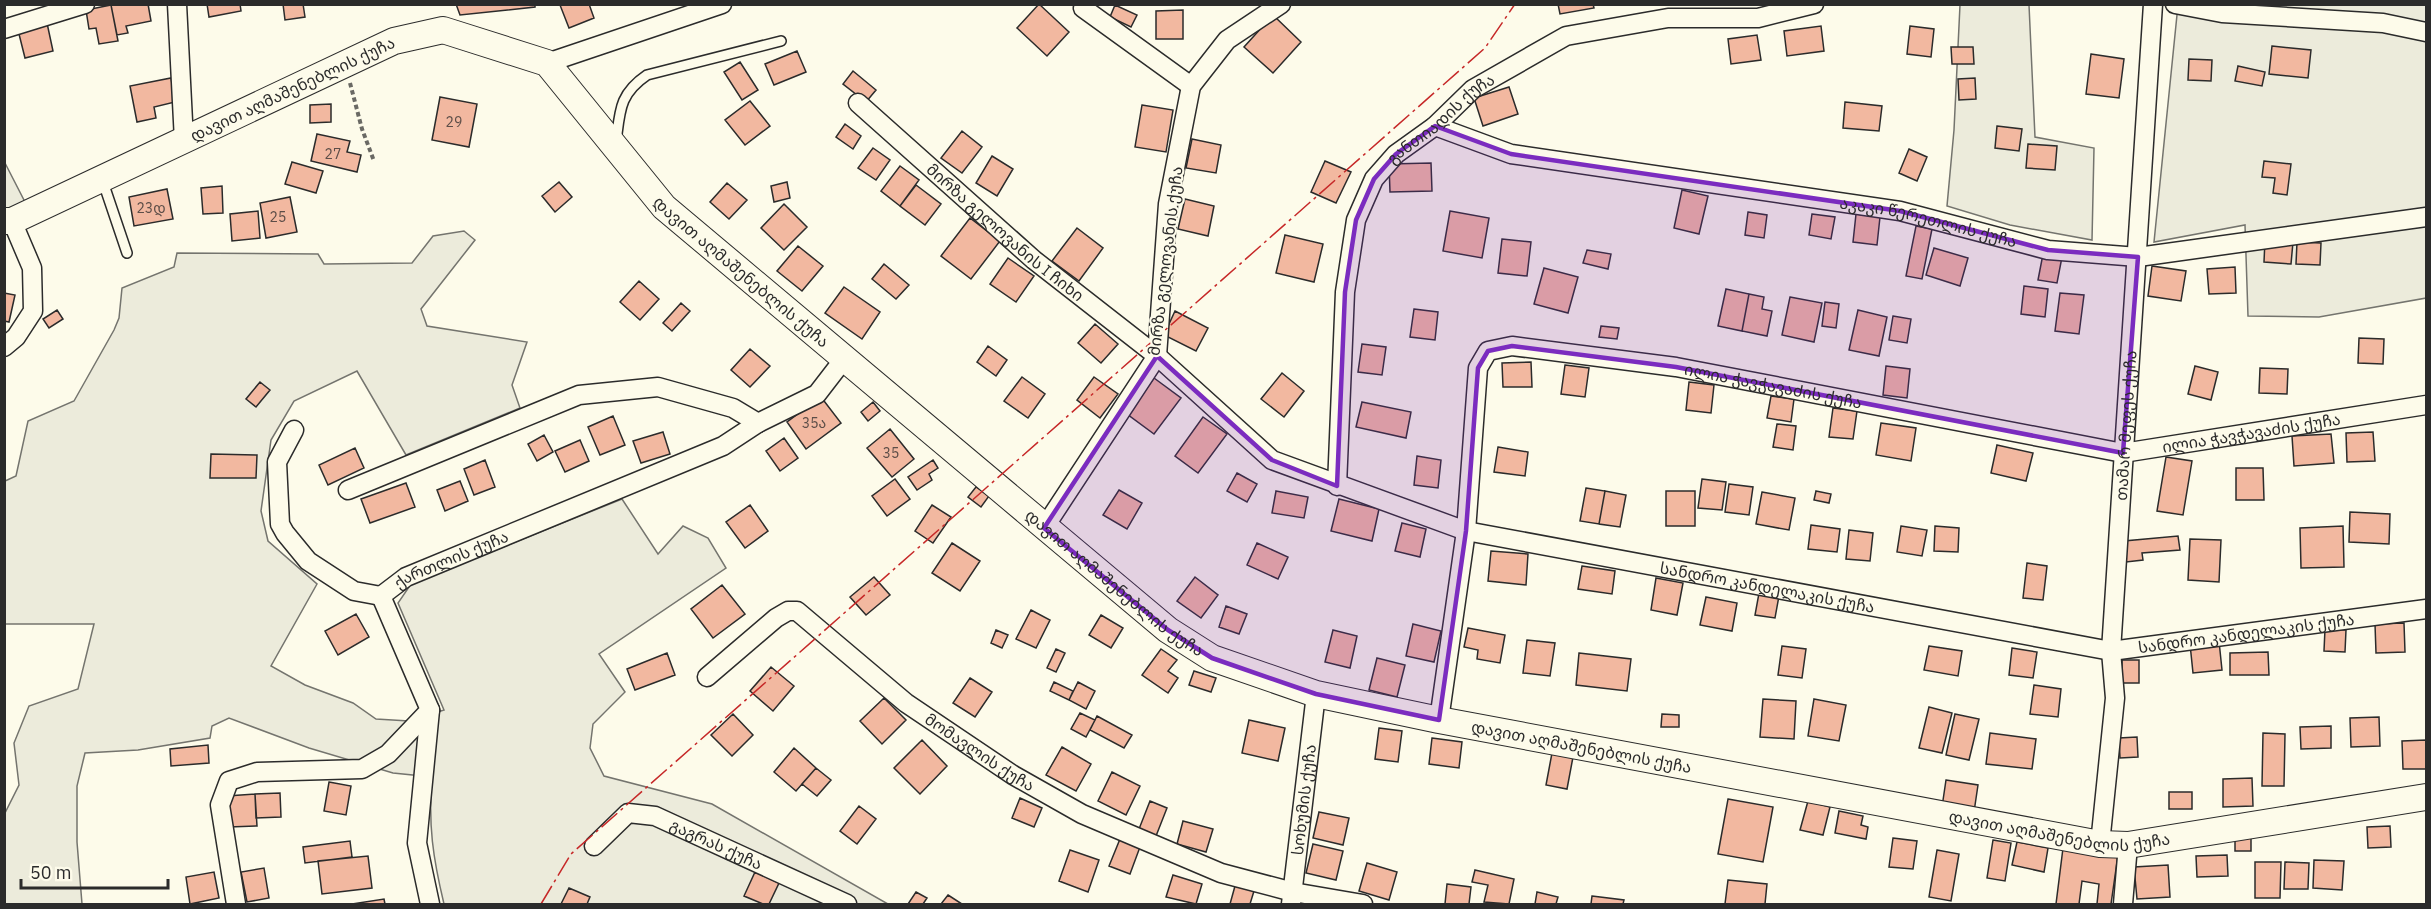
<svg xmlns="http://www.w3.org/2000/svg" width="2431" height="909" font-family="'IBM Plex Sans','Noto Sans Georgian',sans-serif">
<rect width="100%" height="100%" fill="#fdfbea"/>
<!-- green -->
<path fill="#ecebdb" stroke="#74746e" stroke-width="1.5" d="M1960,5h69l6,132 59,11 -2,92 -82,-15 -63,-19 7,-76z
M2178,5h248v293l-107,19 -71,-1 -3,-91 -91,17z
M5,163l21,41 -21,5z
M464,231l11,9 -54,69 6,17 100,16 -15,43 8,23 -114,47 -49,-84 -63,30 -23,39 -10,71 7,30 49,43 -46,82 34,19 48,18 23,16 33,2 35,-11 -46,-107 13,-19 211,-85 36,55 25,-28 25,12 18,30 -127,86 26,38 -32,32 -3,24 14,28 108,28 176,100h-444c-11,-46 -16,-79 -12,-127l-39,-4 -84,-25 -80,-30 -17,8 -2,12 -72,12 -53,3 -8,33v56l5,62h-77l-1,-89 15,-30 -5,-42 15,-37 49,-17 16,-65h-89v-143l11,-5 12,-55 46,-20 40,-71 5,-12 3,-30 52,-21 3,-14 141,1 6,10 88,-1 21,-27z"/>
<!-- building -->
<path fill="#f2b8a0" stroke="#2b2b2b" stroke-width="1.5" d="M148,4l3,17 -25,5 2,7 -11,2 -6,-30z
M207,4h33l1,7 -32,6z
M283,4h20l2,13 -20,3z
M456,4h79v3l-75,8z
M589,4l5,14 -25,10 -9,-23z
M1039,4l30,28 -22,24 -30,-28z
M1558,4h35l1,4 -34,6z
M111,5l7,36 -19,3 -3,-16 -7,1 -3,-19z
M1115,5l22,10 -6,12 -21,-10z
M1183,10v29h-27v-28z
M1273,15l28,27 -28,31 -29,-26z
M47,23l6,28 -28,7 -7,-28z
M1821,26l3,25 -37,5 -3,-25z
M1910,26l24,3 -3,28 -24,-3z
M1757,35l4,25 -30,4 -3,-25z
M2272,46l39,4 -3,28 -39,-4z
M1951,47h22l1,17h-22z
M797,51l9,21 -32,13 -9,-21z
M2091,54l33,5 -5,39 -33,-4z
M2189,59l23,1 -1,21 -23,-1z
M740,62l18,28 -16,10 -18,-28z
M2238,66l27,6 -3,14 -27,-5z
M853,71l23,19 -10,12 -23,-18z
M171,78l4,24 -21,5 2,11 -19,4 -7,-36z
M1975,78l1,21 -17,1 -1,-21z
M1509,87l9,27 -35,12 -9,-28z
M440,97l37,7 -8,43 -37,-7z
M750,101l20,25 -25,19 -20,-25z
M1845,102l37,4 -3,25 -36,-3z
M331,104v18l-21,1v-18z
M1142,105l31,5 -7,42 -31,-5z
M845,124l16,12 -8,13 -17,-12z
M1997,126l25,3 -3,22 -24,-3z
M962,131l20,16 -20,26 -21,-15z
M317,134l33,7 -3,11 14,3 -4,17 -46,-11z
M1192,139l29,6 -5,28 -30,-5z
M2028,144l29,2 -2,24 -29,-2z
M873,148l17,12 -14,20 -18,-12z
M1909,149l18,8 -10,24 -18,-8z
M992,156l21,13 -16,27 -21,-13z
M1325,161l26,11 -15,31 -25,-11z
M2264,161l27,3 -4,31 -14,-2 2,-15 -13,-1z
M292,162l31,9 -7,22 -31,-9z
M1431,163l1,28 -42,1 -1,-28z
M900,166l19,14 -19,26 -19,-15z
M559,182l13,15 -17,15 -13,-16z
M787,182l3,16 -16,4 -3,-16z
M727,183l20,17 -18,19 -19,-17z
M916,185l25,19 -16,21 -25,-19z
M222,186l1,27 -20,1 -2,-26z
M167,189l6,30 -39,7 -5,-29z
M1682,190l26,6 -9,38 -25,-6z
M290,197l7,35 -31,6 -6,-35z
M1185,199l29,7 -6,30 -30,-7z
M784,204l23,23 -23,23 -23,-22z
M258,211l2,27 -28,3 -2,-27z
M1450,211l39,7 -7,40 -39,-7z
M1748,212l19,3 -3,23 -19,-3z
M1812,214l23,3 -4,22 -22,-4z
M1856,214l24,3 -3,28 -24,-3z
M970,218l30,23 -29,38 -30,-23z
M1916,226l16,3 -10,50 -16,-3z
M1077,228l26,20 -24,33 -27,-20z
M1285,235l38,9 -9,38 -38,-9z
M1502,239l29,3 -4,34 -29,-3z
M2265,240l28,2 -2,22 -27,-2z
M2297,242l24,1 -1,22 -24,-1z
M798,246l25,20 -21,25 -25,-20z
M1934,248l34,10 -8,28 -34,-11z
M1587,250l24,4 -3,15 -25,-6z
M2043,254l19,3 -5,26 -19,-3z
M1008,258l26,18 -18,26 -26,-18z
M884,264l25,21 -13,14 -24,-20z
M2152,266l34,5 -5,30 -33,-5z
M2235,267l1,26 -27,1 -2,-25z
M1544,268l34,9 -10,36 -34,-9z
M639,281l20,18 -19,21 -20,-18z
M2024,286l24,3 -3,28 -24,-3z
M844,287l36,25 -18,27 -37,-26z
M1726,289l23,5 -7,37 -24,-5z
M4,293l11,2 -6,27 -5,-1z
M2060,293l24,2 -5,39 -24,-3z
M1749,294l15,3 -2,12 10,2 -5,25 -25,-5z
M1790,297l32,6 -8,39 -32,-7z
M1825,302l14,2 -3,24 -14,-2z
M681,303l9,8 -18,20 -9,-8z
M1414,309l24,3 -3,28 -25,-3z
M57,310l6,9 -14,9 -6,-9z
M1858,310l29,7 -8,39 -30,-6z
M1175,311l33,17 -12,23 -32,-16z
M1893,316l18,3 -4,24 -18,-3z
M1095,324l23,20 -17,19 -23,-20z
M1601,326l18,2 -2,11 -18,-2z
M2359,338l25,1 -1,25 -25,-1z
M1362,344l24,3 -4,28 -24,-3z
M988,346l19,14 -11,16 -19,-14z
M750,349l20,17 -20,21 -19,-17z
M1531,362l1,25h-29l-1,-24z
M1565,365l24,3 -4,29 -24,-3z
M1886,366l24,3 -3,29 -24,-3z
M2195,366l23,6 -7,28 -23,-6z
M2260,368l28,1 -1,25 -28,-1z
M1282,373l22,18 -20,26 -23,-18z
M1022,377l23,17 -17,24 -24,-17z
M1094,377l24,17 -18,24 -23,-18z
M1154,378l27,20 -27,36 -27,-20z
M260,382l10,8 -14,17 -10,-8z
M1689,382l25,3 -3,28 -25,-3z
M1771,396l23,3 -3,23 -24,-4z
M821,397l20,26 -35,26 -19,-27z
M873,402l7,9 -12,10 -7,-9z
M1362,402l49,10 -5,26 -50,-11z
M1833,408l24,3 -4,28 -24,-2z
M613,416l12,29 -25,10 -12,-28z
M1203,417l24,17 -29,39 -23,-17z
M1881,423l35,5 -5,33 -35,-6z
M1777,424l19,2 -3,24 -20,-3z
M890,429l24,30 -22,18 -25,-29z
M663,432l7,22 -29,9 -8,-22z
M2373,432l2,29 -28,1 -1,-29z
M2331,434l3,29 -40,3 -2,-30z
M544,435l9,17 -16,9 -9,-17z
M784,438l14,20 -18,13 -14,-20z
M580,440l9,21 -24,11 -10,-21z
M1997,445l36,8 -7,28 -35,-8z
M1498,447l30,5 -3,24 -31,-4z
M355,448l9,20 -36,17 -9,-20z
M211,454l46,1 -1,23h-46z
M1417,456l24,4 -3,28 -24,-3z
M2166,457l26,4 -9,54 -26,-4z
M485,460l10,27 -21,8 -10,-26z
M933,460l5,8 -9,6 3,6 -15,10 -9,-13z
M2236,468h27l1,32h-28z
M1237,473l20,11 -10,18 -20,-11z
M895,479l15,20 -23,17 -15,-20z
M1702,479l24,3 -4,28 -24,-2z
M460,481l8,20 -23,10 -8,-21z
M406,483l9,24 -45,16 -9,-24z
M1729,484l24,3 -4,28 -24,-3z
M976,487l13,9 -8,11 -13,-10z
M1586,488l19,3 -6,33 -19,-3z
M1119,490l23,13 -15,26 -24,-14z
M1276,491l32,6 -4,21 -32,-5z
M1605,491l21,4 -6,32 -21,-3z
M1666,491h29v35h-29z
M1816,491l15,3 -2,9 -15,-3z
M1762,492l33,6 -6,32 -33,-6z
M1339,499l40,10 -7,32 -41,-10z
M750,505l18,26 -23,17 -19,-26z
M932,505l19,12 -18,26 -18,-12z
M2350,512l40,2 -1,30 -40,-2z
M1402,523l24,6 -6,28 -25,-6z
M1811,525l29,4 -3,23 -29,-3z
M1901,526l26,4 -5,26 -25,-4z
M1935,526l24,2 -1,24 -24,-1z
M2343,526l1,41 -43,1 -1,-40z
M1849,530l24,3 -3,28 -24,-2z
M2178,536l2,14 -38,3 1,7 -17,2 -2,-21z
M2190,539l31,1 -2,42 -31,-2z
M952,543l28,18 -20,30 -28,-18z
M1257,543l31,14 -10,22 -31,-14z
M1491,551l37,3 -2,31 -38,-4z
M2027,563l20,3 -4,34 -20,-2z
M1582,566l33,5 -3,23 -34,-5z
M874,577l16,18 -24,20 -16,-18z
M1195,577l23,18 -17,23 -24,-17z
M1656,578l27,5 -6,32 -26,-5z
M722,585l23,29 -32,24 -22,-29z
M1759,593l20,3 -4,22 -20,-3z
M1706,597l31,6 -5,28 -32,-6z
M1226,606l21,8 -8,20 -20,-7z
M1031,610l19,10 -14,28 -20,-9z
M356,614l13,23 -31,18 -13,-24z
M1101,615l22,13 -12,20 -22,-13z
M2404,623l1,29 -29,1 -1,-29z
M1413,624l28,7 -7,31 -28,-6z
M1468,628l37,7 -5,28 -23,-4 1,-9 -14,-3z
M2325,629l21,1 -1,22 -21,-1z
M996,630l12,5 -6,13 -11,-5z
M1333,630l24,6 -7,32 -25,-6z
M1527,640l28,3 -5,33 -27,-3z
M2219,641l3,29 -29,3 -3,-29z
M1782,646l24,3 -4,29 -24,-3z
M1929,646l33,5 -4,25 -34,-6z
M2012,648l25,4 -4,26 -24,-3z
M1056,649l9,4 -9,19 -9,-4z
M1161,649l16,11 -9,11 10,7 -10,15 -26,-18z
M2268,652l1,23h-39v-22z
M667,653l8,22 -40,15 -8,-21z
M1579,653l52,6 -4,32 -51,-6z
M1377,658l28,7 -8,32 -28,-7z
M2122,660h17v23h-17z
M771,667l23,19 -21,25 -23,-20z
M1194,671l22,7 -5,14 -22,-7z
M970,678l22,14 -17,25 -22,-14z
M1054,682l19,9 -4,9 -19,-9z
M1078,682l17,9 -9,18 -17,-9z
M2034,685l27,4 -3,28 -28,-3z
M884,698l22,22 -24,24 -22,-23z
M1763,699l33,2 -2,38 -34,-2z
M1814,699l32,6 -7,36 -31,-5z
M1929,707l23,6 -10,40 -23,-5z
M1080,713l15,7 -9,17 -15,-8z
M733,714l20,21 -21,21 -21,-21z
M1662,714l17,1v12h-18z
M1955,714l24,5 -10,41 -23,-5z
M1097,716l35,19 -8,13 -34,-18z
M2379,717l1,29 -29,1 -1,-29z
M1249,720l36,8 -7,33 -36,-8z
M2331,726v22l-30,1 -1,-22z
M1379,728l23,3 -4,31 -23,-3z
M1990,733l46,6 -4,30 -46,-5z
M2263,733l22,1 -1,52h-22z
M2137,737l1,20 -18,1 -1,-20z
M1432,738l30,4 -3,26 -30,-4z
M922,740l25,26 -27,28 -26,-26z
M2426,740v29h-23l-1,-28z
M208,745l1,18 -38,3 -1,-17z
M1062,747l29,17 -15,27 -30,-16z
M794,748l22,20 -20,23 -22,-19z
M1552,753l21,4 -6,32 -21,-4z
M816,768l15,12 -14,16 -15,-12z
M1112,772l28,14 -14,29 -28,-14z
M2252,778l1,28 -30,1v-28z
M1946,780l32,5 -4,27 -32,-5z
M329,782l22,4 -5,29 -22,-4z
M2169,792h23v17h-23z
M280,793l1,24 -25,1 -1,-24z
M255,794l2,32 -28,1 -2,-31z
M1020,798l22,10 -8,19 -22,-9z
M1728,799l45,8 -10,55 -45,-8z
M1150,801l17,7 -11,28 -17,-7z
M1808,801l22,6 -7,28 -23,-5z
M859,806l17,13 -19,25 -17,-13z
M1839,811l24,5 -2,9 7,2 -2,12 -31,-6z
M1319,812l30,6 -6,27 -30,-7z
M1183,821l30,8 -7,23 -29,-8z
M2390,826l1,21 -23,1 -1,-21z
M1893,838l24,3 -4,28 -24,-2z
M2251,838v13h-16v-12z
M1120,839l20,8 -10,27 -21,-8z
M1993,840l18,3 -6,38 -18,-3z
M350,841l2,16 -47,6 -2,-16z
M2017,842l31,6 -4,24 -32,-7z
M1313,844l30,7 -7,29 -30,-7z
M2063,848l55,7 -7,49h-14l2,-20 -17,-3 -3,23h-23z
M1070,850l29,10 -11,32 -29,-11z
M1937,850l22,4 -8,47 -22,-4z
M2227,855l1,21 -31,1 -1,-21z
M368,856l4,32 -50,6 -4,-33z
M2314,860l30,1 -2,29 -29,-2z
M2255,862h26l-1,36h-25z
M2285,862l24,1 -1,26h-24z
M1367,863l30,9 -8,28 -30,-9z
M2168,865l2,32 -33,2 -3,-32z
M264,868l5,30 -22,4 -6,-30z
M1475,870l39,9 -5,25 -25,-2 4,-17 -16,-3z
M214,872l5,26 -29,6 -4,-27z
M755,872l24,11 -10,21h-6l-19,-8z
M1173,875l29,9 -6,20 -30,-7z
M1728,880l39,4 -2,20h-40z
M1447,884l24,3 -2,17h-24z
M1235,886l19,5 -4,13h-20z
M569,888l21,9 -3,7h-26z
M916,892l11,6 -4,6h-15z
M1537,892l21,5 -2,7h-21z
M948,895l14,9h-21z
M1592,896l32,4 -1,4h-32z
M384,899l1,5h-33z"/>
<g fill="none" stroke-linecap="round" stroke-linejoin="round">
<!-- lane casing -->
<g stroke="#2b2b2b" stroke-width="12">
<path id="lane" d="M616,142c4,-31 3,-48 31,-67l134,-34
M103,182l24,71"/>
</g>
<!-- street casing -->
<g stroke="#2b2b2b" stroke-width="21">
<g id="street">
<path d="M177,4l7,137"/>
<path d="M2175,4l47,9 161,10 43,9"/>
<path d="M1083,8l108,78"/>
<path d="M4,29l81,-25"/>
<path d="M547,63l175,-59"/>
<path id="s1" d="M858,103l176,157 123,96 115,104 194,71 645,120 315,-42"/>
<path id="s2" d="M1435,126l76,28 389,57 148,39 90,7 288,-40"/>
<path d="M4,347l12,-10 17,-26 -1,-43 -20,-47"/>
<path d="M294,430l-17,32 3,62 5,9 23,28 46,30 27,5"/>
<path id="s3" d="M1337,486l8,-194 11,-72 18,-41 22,-25 39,-28 38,-37 93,-53 102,-18h90l56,-14"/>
<path d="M348,490l231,-95 79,-8 75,21 25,15"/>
<path d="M1044,528l113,-172 11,-152 23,-118 36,-46 54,-36"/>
<path id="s4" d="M707,677l69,-59 12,-7h9l109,92 107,72 69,39 139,59 72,19 70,12"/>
<path id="s5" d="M1439,720l27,-189 12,-163 10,-17 24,-5 164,21 447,86 303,-48"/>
<path id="s6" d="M2100,844l15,-146 -4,-47 42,-647"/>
<path id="s7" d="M594,846l34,-33 27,3 192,88"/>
<path id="s8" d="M236,904l-16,-99 9,-24 28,-9 105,-3 26,-15 42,-44 -49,-114 25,-19 317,-131 35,-23 59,-29 27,-35"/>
<path d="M430,904l-13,-61 13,-133"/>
<path id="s9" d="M1291,904l25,-210"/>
<path d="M2123,904l5,-59"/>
</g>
</g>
<!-- secondary casing -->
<g stroke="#2b2b2b" stroke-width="28">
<g id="secondary">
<path id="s10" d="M4,221h8l382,-180 49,-11 104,33 117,144 504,423 44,28 104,36 123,26 661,124 28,1 298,-48"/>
</g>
</g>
<!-- path -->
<path stroke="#6a6964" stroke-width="4" stroke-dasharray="4.5 3" stroke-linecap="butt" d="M350,83l12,46 12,32"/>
<!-- lane -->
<use href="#lane" stroke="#fdfbea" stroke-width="9"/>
<!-- street -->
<use href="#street" stroke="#fdfbea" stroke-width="18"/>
<!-- secondary -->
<use href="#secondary" stroke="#fdfbea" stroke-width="26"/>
<!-- power -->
<path stroke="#c62828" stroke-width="1.5" stroke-dasharray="21 4.5 3 4.5" stroke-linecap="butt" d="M541,904l30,-50 914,-806 30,-44"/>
</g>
<!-- marked area -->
<path fill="#7b2cbf" fill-opacity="0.2" stroke="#7b2cbf" stroke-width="4.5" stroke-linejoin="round" d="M1435,126l76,28 389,57 148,39 90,7 -15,196 -447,-86 -164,-21 -24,5 -10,17 -12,163 -27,189 -123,-26 -104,-36 -44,-28 -124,-102 113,-172 115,104 65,26 8,-194 11,-72 18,-41 22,-25z"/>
<g text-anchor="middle" stroke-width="4.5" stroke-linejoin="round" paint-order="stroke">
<!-- number labels -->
<g font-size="14" fill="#5d4e48">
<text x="454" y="127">29</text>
<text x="333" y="159">27</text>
<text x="151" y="213">23დ</text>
<text x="278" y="222">25</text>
<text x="814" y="428">35ა</text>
<text x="891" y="458">35</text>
</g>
<!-- street labels -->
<g font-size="16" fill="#2b2b2b" stroke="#fdfbea">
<text dy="6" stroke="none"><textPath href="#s10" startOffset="318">დავით აღმაშენებლის ქუჩა</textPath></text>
<text dy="6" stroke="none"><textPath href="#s3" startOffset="402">განთიადის ქუჩა</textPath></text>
<text dy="6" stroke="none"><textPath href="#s2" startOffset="504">აკაკი წერეთლის ქუჩა</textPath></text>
<text dy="6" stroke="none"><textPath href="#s1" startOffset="196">მირზა გელოვანის I ჩიხი</textPath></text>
<text transform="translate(1165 261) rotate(-83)" y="6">მირზა გელოვანის ქუჩა</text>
<text dy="6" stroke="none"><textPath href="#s10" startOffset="876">დავით აღმაშენებლის ქუჩა</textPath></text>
<text dy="6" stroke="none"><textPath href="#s5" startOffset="663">ილია ჭავჭავაძის ქუჩა</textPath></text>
<text dy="6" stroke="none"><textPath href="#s6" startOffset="420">თამარ მეფეს ქუჩა</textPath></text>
<text dy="6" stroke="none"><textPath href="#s5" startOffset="1149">ილია ჭავჭავაძის ქუჩა</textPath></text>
<text dy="6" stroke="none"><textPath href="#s8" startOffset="555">ქართლის ქუჩა</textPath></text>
<text dy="6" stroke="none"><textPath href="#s10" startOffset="1362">დავით აღმაშენებლის ქუჩა</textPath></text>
<text dy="6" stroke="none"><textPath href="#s1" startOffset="1060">სანდრო კანდელაკის ქუჩა</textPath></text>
<text dy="6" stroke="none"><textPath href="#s1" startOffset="1546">სანდრო კანდელაკის ქუჩა</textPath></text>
<text dy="6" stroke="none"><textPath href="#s10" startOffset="1866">დავით აღმაშენებლის ქუჩა</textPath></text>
<text dy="6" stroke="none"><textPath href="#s4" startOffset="345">მომავლის ქუჩა</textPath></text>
<text dy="6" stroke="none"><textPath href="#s9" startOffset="105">სოხუმის ქუჩა</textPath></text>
<text dy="6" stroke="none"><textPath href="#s10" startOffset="2352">დავით აღმაშენებლის ქუჩა</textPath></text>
<text dy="6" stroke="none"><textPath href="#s7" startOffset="142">გაგრას ქუჩა</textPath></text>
</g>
</g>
<!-- border -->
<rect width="2431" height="909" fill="none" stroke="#2b2b2b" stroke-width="12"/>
<!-- scale -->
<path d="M21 879v9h147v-9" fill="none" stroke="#2b2b2b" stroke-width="3"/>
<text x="30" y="879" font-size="18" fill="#2b2b2b" stroke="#fdfbea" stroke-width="4.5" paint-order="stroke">50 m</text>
</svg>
